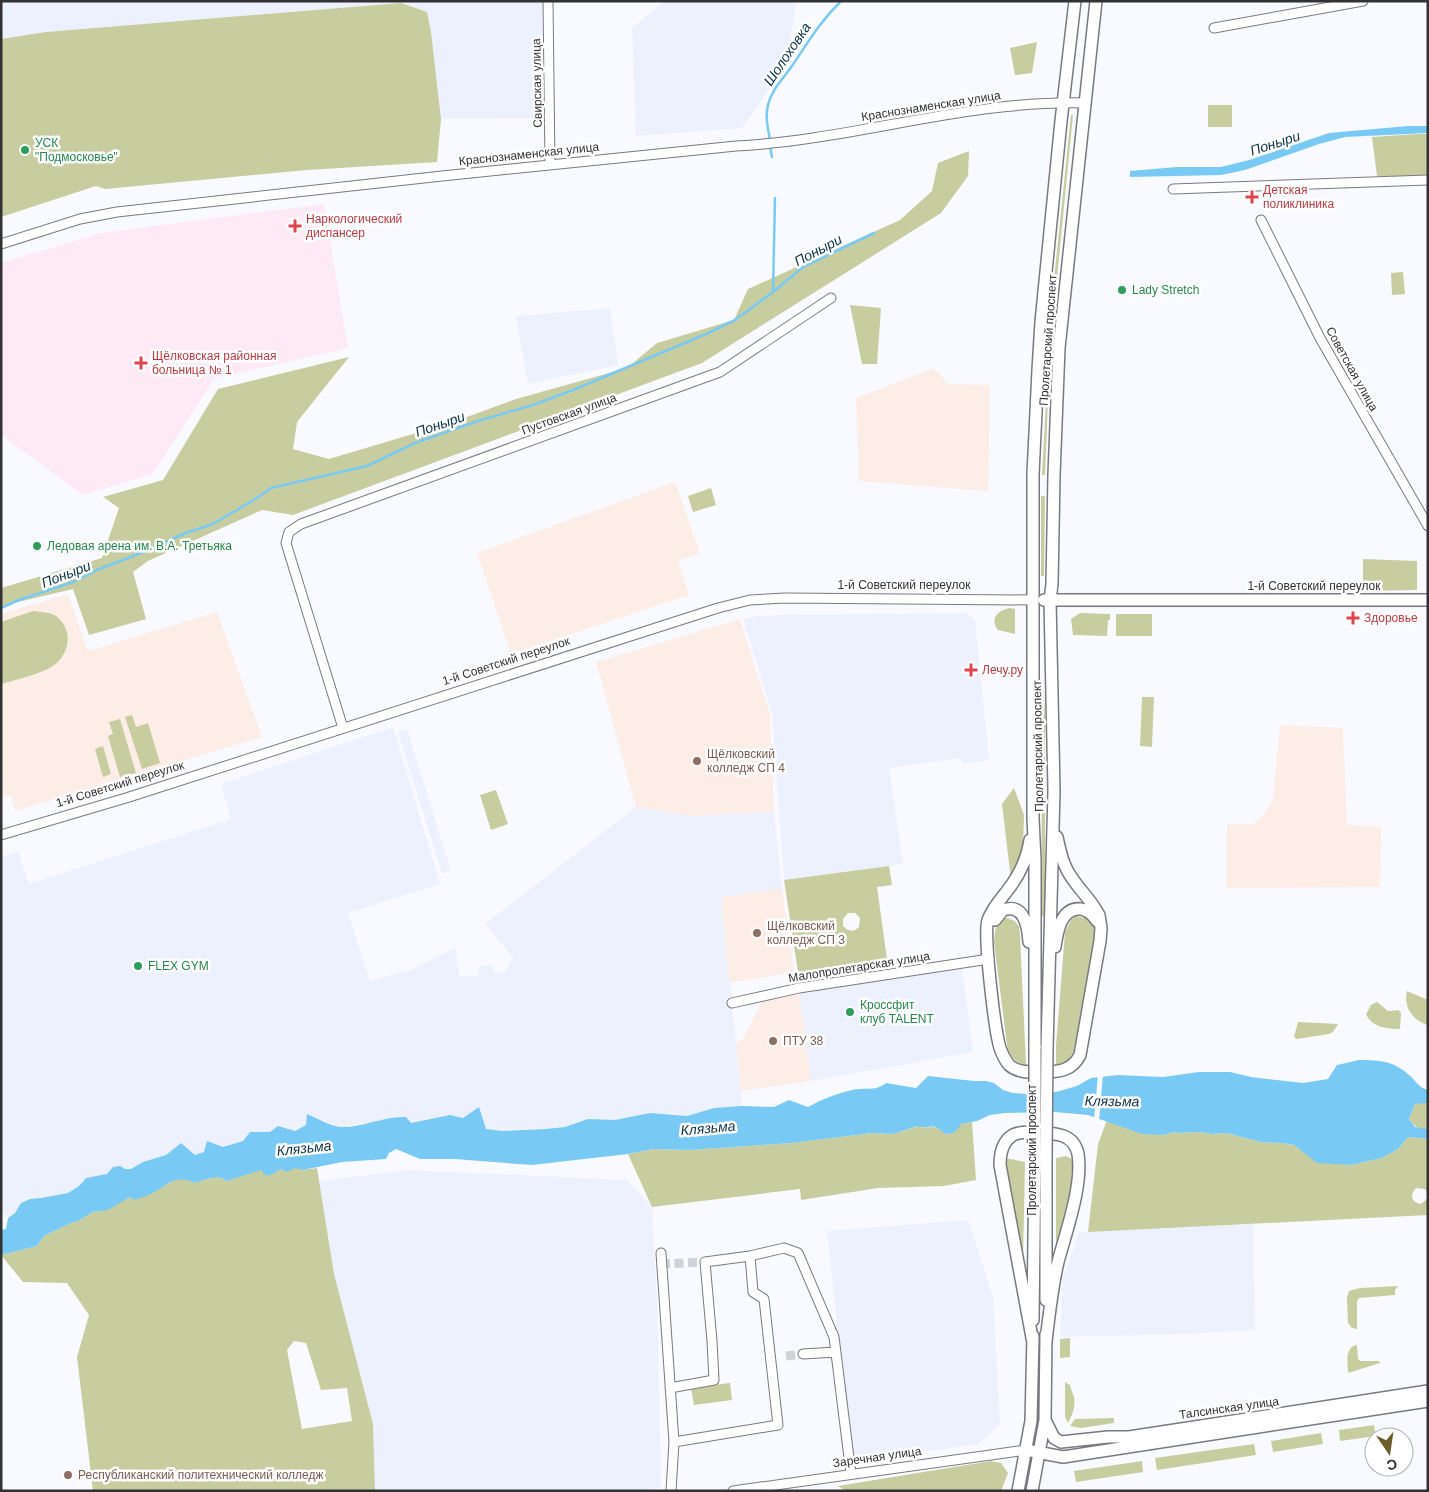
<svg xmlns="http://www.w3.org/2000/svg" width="1429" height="1492" font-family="Helvetica,sans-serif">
<rect width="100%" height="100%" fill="#f9faff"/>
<!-- built -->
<path fill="#edf1fe" d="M1,1h541l1,117 -102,1 -10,-87 -4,-20 -26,-9 -355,29 -45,7z
M664,1h132l-10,64 -44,63 -106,8 -4,-108z
M610,308l8,57 -90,19 -12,-68z
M967,613l8,8 14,139 -26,4 -2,-6 -72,10 14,96 -119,16 -12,-167 -29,-94 13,-3 28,-1z
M393,727l47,157 -92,29 22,68 40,-11 47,-23 -1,13 4,17 19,-2v-9l14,-1 1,8 11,-1 8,-14 -28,-34 151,-117 56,9 82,-4 8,77 -60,8 20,209 -28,2 -27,8 -13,-2 -59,6 -27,-1 -23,8 -19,2 -44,2 -16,-2 -23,-11 -13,-3 -39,8h-46l-25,4 -32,-13 -2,11 -11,6 -17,-5 -8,6h-20l-7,9 -6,3 -43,11 -13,-12 -15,12 -35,14h-6l-26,7 -13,2 -7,8 -11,7 -27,5 -11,1 -9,4 -6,10 -7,5 -7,-7v-354l17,-5 11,32 202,-65 -10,-35z
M407,729l44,142 -9,2 -44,-141z
M962,967l11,85 -162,29 -12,-89z
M409,1170l218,10 25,27 5,98 4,182 -27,4h-259l-2,-67 -39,-150 -15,-93z
M968,1220l25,77 7,127 -21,20 -127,17 -25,-230z
M1253,1224l2,106 -68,4 -127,3 3,-58 17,-48 8,1z"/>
<!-- education -->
<path fill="#fcede7" d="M934,368l14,16 42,1 -2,106 -129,-10 -3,-83z
M675,482l25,71 -22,8 11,34 -178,59 -34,-101z
M68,594l20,57 129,-39 45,125 -247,74 -4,-16 -10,2v-183z
M740,619l30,95 4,98 -82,4 -56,-9 -40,-145z
M1280,725l63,3 4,97 34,2 -1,60 -154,1 1,-64h27l11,-11 8,-14z
M782,889l12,83 -65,11 -8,-86z
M799,992l12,89 -70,10 -5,-48 7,-4 20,-40z"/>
<!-- medical -->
<path fill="#fdeaf5" d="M324,204l24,144 -134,31 -61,95 -70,21 -82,-60v-172l100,-30z"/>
<!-- green -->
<path fill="#c7cd9e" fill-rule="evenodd" d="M401,3l26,9 4,20 10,87 -4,43 -130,8 -202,19 -9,-3 -95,31v-178l45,-7z
M1037,42l-5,31 -17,2 -5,-27z
M1208,105h24v22h-24z
M1071,115h2l-19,194 -5,65 -4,101h-3l9,-166z
M1417,134h11v42h-51l-5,-39z
M969,151l-1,25 -27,37 -239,150 -409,152 -31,-5 -114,51 -15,11 13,47 -57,16 -16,-46 -72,17v-18l101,-30 17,-50 -16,-11 60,-17 55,-91 131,-32 -52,65 -4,27 36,10 124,-37 63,-23 111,-31 30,-25 77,-23 14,-31 152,-69 32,-29 6,-28z
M1403,272l2,22 -13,1 -1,-22z
M850,305l31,3 -4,56h-15z
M711,488l5,17 -23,7 -5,-16z
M1041,496h4l-1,80h-3z
M1363,559l54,2v29l-54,1z
M1010,608l5,1v25l-17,-4c-9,-11 0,-20 12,-22z
M33,611c8,1 17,1 23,5 18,14 14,38 -3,50 -15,9 -35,13 -52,18v-62z
M1080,613l30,1v6h-2l-1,16 -34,-1 -2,-16z
M1116,614h36v22h-36z
M1041,679l3,16 1,23v198l-1,1 -2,-1z
M1142,697h12l-2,50 -12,-1z
M132,715l4,12 12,-4 12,40 -18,6 -17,-52z
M120,719l16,54 -16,4 -12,-41 5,-2 -4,-12z
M103,746l8,28 -8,3 -8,-28z
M1014,788l10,27 -1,38 -12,27 -9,-76z
M496,790l12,34 -17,6 -11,-35z
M889,866l3,19 -15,2 10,72 -89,13 -14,-92zM848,913h7l5,5 -1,9c-5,5 -11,5 -16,-1v-7z
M1076,916l10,2 8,8v15l-18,104c-3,11 -9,19 -20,21v-20l9,-114 6,-12z
M1004,917l11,4 4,6 1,8 6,130c-12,-3 -16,-8 -19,-20l-13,-103c1,-10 1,-20 10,-25z
M1407,991l21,9v25c-15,-4 -25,-18 -21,-34z
M1377,1002l11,9 11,-1 2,3 -1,16c-13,0 -29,-2 -34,-15l5,-9z
M1298,1022l40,2 -5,8 -4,2 -32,5 -3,-2z
M1422,1102l6,1v26c-9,1 -14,-3 -19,-10l6,-15z
M1107,1120l16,7 41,8 10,-3 4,1 21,-1 13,2 14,-1 35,9 20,1 13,2 23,17 34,3 31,-7 16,-9 10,-12 20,2v54l-3,-4 -9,-1c-7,7 -4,15 5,16l7,-6v17l-340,17 10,-88z
M972,1122l4,58 -32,6 -66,2 -77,12 -1,-11 -148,18 -24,-53 25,-5 36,1 103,-7 81,-10 20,1 26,-8c12,5 11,-5 27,8h4l11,-10z
M1066,1156l7,4 -3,36 -14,54v-92z
M1005,1158l20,4 -2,99 -18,-97z
M295,1167l8,3 14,-2 17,106 39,150 2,67h-282l-16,-134 12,-42 -22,-32 -44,-1 -22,-27 36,-9 7,-10 27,-13 7,-2 15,-9 7,-1 31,-14 21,-4 24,-14h11l8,4 11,-4 13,-2 8,4 27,-10 7,-1 12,4 8,-5zM294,1341l12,2 15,47 26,-2 5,33 -50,8 -15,-79z
M1398,1286l-3,4v5l-36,3 -2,3v28l-5,-1 -4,-5 -1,-26 2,-6 11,-3z
M1070,1338v19l-10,1v-19z
M1356,1345l1,1 1,13 2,2h19l1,2 -32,10c0,-11 -4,-24 8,-28z
M1065,1382l5,3c1,5 3,8 4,12 2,9 -2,19 -6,26l-3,-6z
M730,1383l2,17 -38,5 -3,-17z
M1114,1418v5l-33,5 -11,-2 5,-7z
M1374,1425l2,11 -36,5 -1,-11z
M1321,1433l2,11 -50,8 -2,-11z
M1254,1444l2,11 -99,15 -2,-12z
M991,1461l10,2 7,10 -7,18h-155l-8,-5z
M1142,1461l1,11 -67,10 -2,-11z"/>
<!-- water -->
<path fill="#78caf5" d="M1408,126h20v7l-83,4 -26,7 -74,26 -24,5 -91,2v-6l47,-4h44l28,-7 80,-27z
M1359,1060c20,0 35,1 50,15 7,6 10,13 19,15v13l-13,1 -6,15 6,8 13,2v10l-20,-2 -10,12 -16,9 -31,7 -34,-2 -23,-18 -13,-2 -20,-1 -35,-9 -14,1 -13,-2 -21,1 -4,-1 -10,3 -22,-1 -54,-19 -33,-3 -50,1 -15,2 -13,6 -16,3c-4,7 -7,10 -16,10 -15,-14 -14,-3 -27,-8l-25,8 -20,-1 -81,10 -103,7 -36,-1 -25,5 -96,11 -77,-6h-35l-24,-10 -7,4 -3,6 -44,3 -39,8 -8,-2 -8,4 -6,-3 -8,5 -7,2 -5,-6 -34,11 -8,-4 -13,2 -11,4c-20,-9 -26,1 -42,10 -6,3 -13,5 -19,7l-4,-3 -22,13 -15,2 -15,9 -7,2 -27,13 -7,10 -36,9v-25l5,-1 2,-11 7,-5 6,-10 9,-4 11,-1 27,-5 11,-7 7,-8 21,-4 6,-7 7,-1 5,3h6l12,-7 23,-7 15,-12 14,12 9,-3 3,-11 16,6 20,-6 7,-9h20l8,-6 17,5 11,-6 1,-11c10,4 23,12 33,13 21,1 44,-11 66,-10l5,6 39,-8 13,3 16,-11 7,22 16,2 44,-2 19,-2 23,-8 27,1 35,-7 37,3 27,-8 28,-2 32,1 15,-7 19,7c14,-8 28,-13 44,-17 13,-3 23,2 34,-7l30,5 12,-12 46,5h12l8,2 9,7 10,3 15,1 28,-2 21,-6 14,-8 27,-3 45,2 36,-5h31l21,5 52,6 25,-4 9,-14z"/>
<!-- pier -->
<path fill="#f9faff" d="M1103,1074l-4,47 -5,-2 4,-44z"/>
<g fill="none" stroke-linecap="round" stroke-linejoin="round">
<!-- stream -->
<path stroke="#78caf5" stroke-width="2.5" d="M770,140c-2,-11 -5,-23 -2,-35 4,-17 17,-28 26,-42 16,-24 26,-41 47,-62
M770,146l2,11
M773,291l2,-93
M1,608l18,-8 57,-19 21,-11 59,-23 27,-13 30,-10 44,-26 14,-10 96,-22 48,-23 63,-22 55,-16 40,-15 133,-56 29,-14 38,-28 30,-25 71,-34"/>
<!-- minor-tunnel -->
<path stroke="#d1d2d6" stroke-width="9" stroke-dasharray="9 4.5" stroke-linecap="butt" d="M661,1264l44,-2
M786,1356l17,-2"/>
<!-- minor casing -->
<g stroke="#797a7f" stroke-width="11">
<path id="minor" d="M548,1l2,164
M1214,28l149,-27
M1173,189l255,-9
M1261,220l59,118 108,188
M1,244l79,-25 37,-7 325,-36 294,-30c117,-6 230,-46 348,-43
M343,728l-57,-185 3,-11 12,-8 419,-152 111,-74
M1,835l125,-37 592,-190 32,-8 35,-2 248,2
M732,1003l67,-15 190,-29
M661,1253l13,189
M803,1354l33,-2
M670,1388l44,-8 -2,-39 -7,-79 45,-6
M671,1491l3,-49 104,-17 -14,-126 -11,-7 -3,-36 34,-8 14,5 36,84 17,137
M733,1491l293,-41"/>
</g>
<!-- major casing -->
<g stroke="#797a7f" stroke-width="14">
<path id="major" d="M1044,600h384
M1030,840c-3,20 -11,36 -23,51 -7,9 -15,18 -19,29 -5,14 7,112 12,128 2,6 5,12 9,17 9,8 21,7 33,7 17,0 30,-1 38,-17l20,-114 1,-13 -2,-13 -3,-5c-7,-12 -17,-21 -24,-32 -9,-12 -12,-27 -15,-41
M995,920l8,-10c21,-7 25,16 26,32
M1055,947c2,-15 6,-40 26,-38 7,1 12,6 16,12
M1035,1048v-188l-2,-41v-345l5,-104 3,-48 20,-201 14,-120
M1047,1048l7,-257 -4,-191 2,-16 2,-109 5,-127 37,-347
M1046,1300v-143
M1033,1320l2,-163
M1033,1343l-33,-178c0,-11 3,-24 13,-30 8,-4 18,-3 26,-2 17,0 35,1 39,21 5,31 -12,78 -20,108 -6,26 -9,53 -12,79
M1045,1420l9,18 7,4 47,-5h21l299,-46
M1026,1450l37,7 365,-56
M1018,1491l13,-70 2,-85
M1032,1491l13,-71 1,-86"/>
</g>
<!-- minor -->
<use href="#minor" stroke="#fff" stroke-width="9"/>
<!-- major -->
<use href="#major" stroke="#fff" stroke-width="11"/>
<!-- major-bridge casing -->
<g stroke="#797a7f" stroke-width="14" stroke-linecap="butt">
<path id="major-bridge" d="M1035,1157v-109
M1046,1157l1,-109"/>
</g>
<!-- major-bridge -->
<use href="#major-bridge" stroke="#fff" stroke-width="11"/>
</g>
<!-- markers -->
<g fill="#2e9e5b" stroke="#fff" stroke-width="2">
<circle cx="25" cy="150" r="5"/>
<circle cx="1122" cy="290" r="5"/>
<circle cx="37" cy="546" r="5"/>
<circle cx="138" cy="966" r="5"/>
<circle cx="850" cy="1012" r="5"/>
</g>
<g fill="#e0444e" stroke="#fff" stroke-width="2">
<path d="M1249.5 189.5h5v5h5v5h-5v5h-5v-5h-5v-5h5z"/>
<path d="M292.5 218.5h5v5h5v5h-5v5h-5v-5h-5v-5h5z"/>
<path d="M138.5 355.5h5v5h5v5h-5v5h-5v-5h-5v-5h5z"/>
<path d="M1350.5 610.5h5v5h5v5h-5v5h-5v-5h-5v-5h5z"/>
<path d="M968.5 662.5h5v5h5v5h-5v5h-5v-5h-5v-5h5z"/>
</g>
<g fill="#8d6e63" stroke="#fff" stroke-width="2">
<circle cx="697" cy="761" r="5"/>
<circle cx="757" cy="933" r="5"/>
<circle cx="773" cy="1041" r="5"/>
<circle cx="68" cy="1475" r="5"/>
</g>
<g text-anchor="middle" stroke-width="5" stroke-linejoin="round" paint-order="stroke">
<!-- street labels -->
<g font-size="12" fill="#323234" stroke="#fff">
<text transform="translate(537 83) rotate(-91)" y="4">Свирская улица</text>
<text transform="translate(931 106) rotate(-9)" y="4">Краснознаменская улица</text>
<text transform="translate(529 154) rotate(-6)" y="4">Краснознаменская улица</text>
<text transform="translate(1048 340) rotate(-86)" y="4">Пролетарский проспект</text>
<text transform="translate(1352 369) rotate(61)" y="4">Советская улица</text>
<text transform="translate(569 414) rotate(-20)" y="4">Пустовская улица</text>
<text x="904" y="589">1-й Советский переулок</text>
<text x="1314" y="590">1-й Советский переулок</text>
<text transform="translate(506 661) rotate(-18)" y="4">1-й Советский переулок</text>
<text transform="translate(1038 746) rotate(-91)" y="4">Пролетарский проспект</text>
<text transform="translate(120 784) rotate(-17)" y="4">1-й Советский переулок</text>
<text transform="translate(859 967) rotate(-9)" y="4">Малопролетарская улица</text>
<text transform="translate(1032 1150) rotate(-90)" y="4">Пролетарский проспект</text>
<text transform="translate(1229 1408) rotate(-8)" y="4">Талсинская улица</text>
<text transform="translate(877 1457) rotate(-8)" y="4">Заречная улица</text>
</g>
<!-- leisure labels -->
<g font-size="12" fill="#27864d" stroke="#fff" text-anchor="start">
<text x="35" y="147">УСК<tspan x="35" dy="14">"Подмосковье"</tspan></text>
<text x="1132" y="294">Lady Stretch</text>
<text x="47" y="550">Ледовая арена им. В.А. Третьяка</text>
<text x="148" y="970">FLEX GYM</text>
<text x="860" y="1009">Кроссфит<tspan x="860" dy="14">клуб TALENT</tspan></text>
</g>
<!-- health labels -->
<g font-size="12" fill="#be3a42" stroke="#fff" text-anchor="start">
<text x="1263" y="194">Детская<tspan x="1263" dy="14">поликлиника</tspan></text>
<text x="306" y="223">Наркологический<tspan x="306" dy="14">диспансер</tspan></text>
<text x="152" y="360">Щёлковская районная<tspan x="152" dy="14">больница № 1</tspan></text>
<text x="1364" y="622">Здоровье</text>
<text x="982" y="674">Лечу.ру</text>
</g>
<!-- education labels -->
<g font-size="12" fill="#785e54" stroke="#fff" text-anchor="start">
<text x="707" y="758">Щёлковский<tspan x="707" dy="14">колледж СП 4</tspan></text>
<text x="767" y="930">Щёлковский<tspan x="767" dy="14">колледж СП 3</tspan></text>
<text x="783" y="1045">ПТУ 38</text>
<text x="78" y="1479">Республиканский политехнический колледж</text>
</g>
<!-- water labels -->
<g font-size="14" font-style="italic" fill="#0d3345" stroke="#fff">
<text transform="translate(787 54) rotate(-56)" y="5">Шолоховка</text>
<text transform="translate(1275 143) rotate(-18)" y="5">Поныри</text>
<text transform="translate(818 250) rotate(-28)" y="5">Поныри</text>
<text transform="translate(440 424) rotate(-19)" y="5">Поныри</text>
<text transform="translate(66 574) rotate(-21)" y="5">Поныри</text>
<text transform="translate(1112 1101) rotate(1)" y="5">Клязьма</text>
<text transform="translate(708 1128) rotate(-5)" y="5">Клязьма</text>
<text transform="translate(304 1148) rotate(-6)" y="5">Клязьма</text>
</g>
</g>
<!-- border -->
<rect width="1429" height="1492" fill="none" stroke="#323234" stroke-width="5"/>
<!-- north arrow -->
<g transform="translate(1389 1452) rotate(167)"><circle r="24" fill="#ffffff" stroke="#adadae"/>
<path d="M0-4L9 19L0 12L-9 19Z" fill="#6c5e2b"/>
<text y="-8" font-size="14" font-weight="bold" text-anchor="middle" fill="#323234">С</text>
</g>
</svg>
